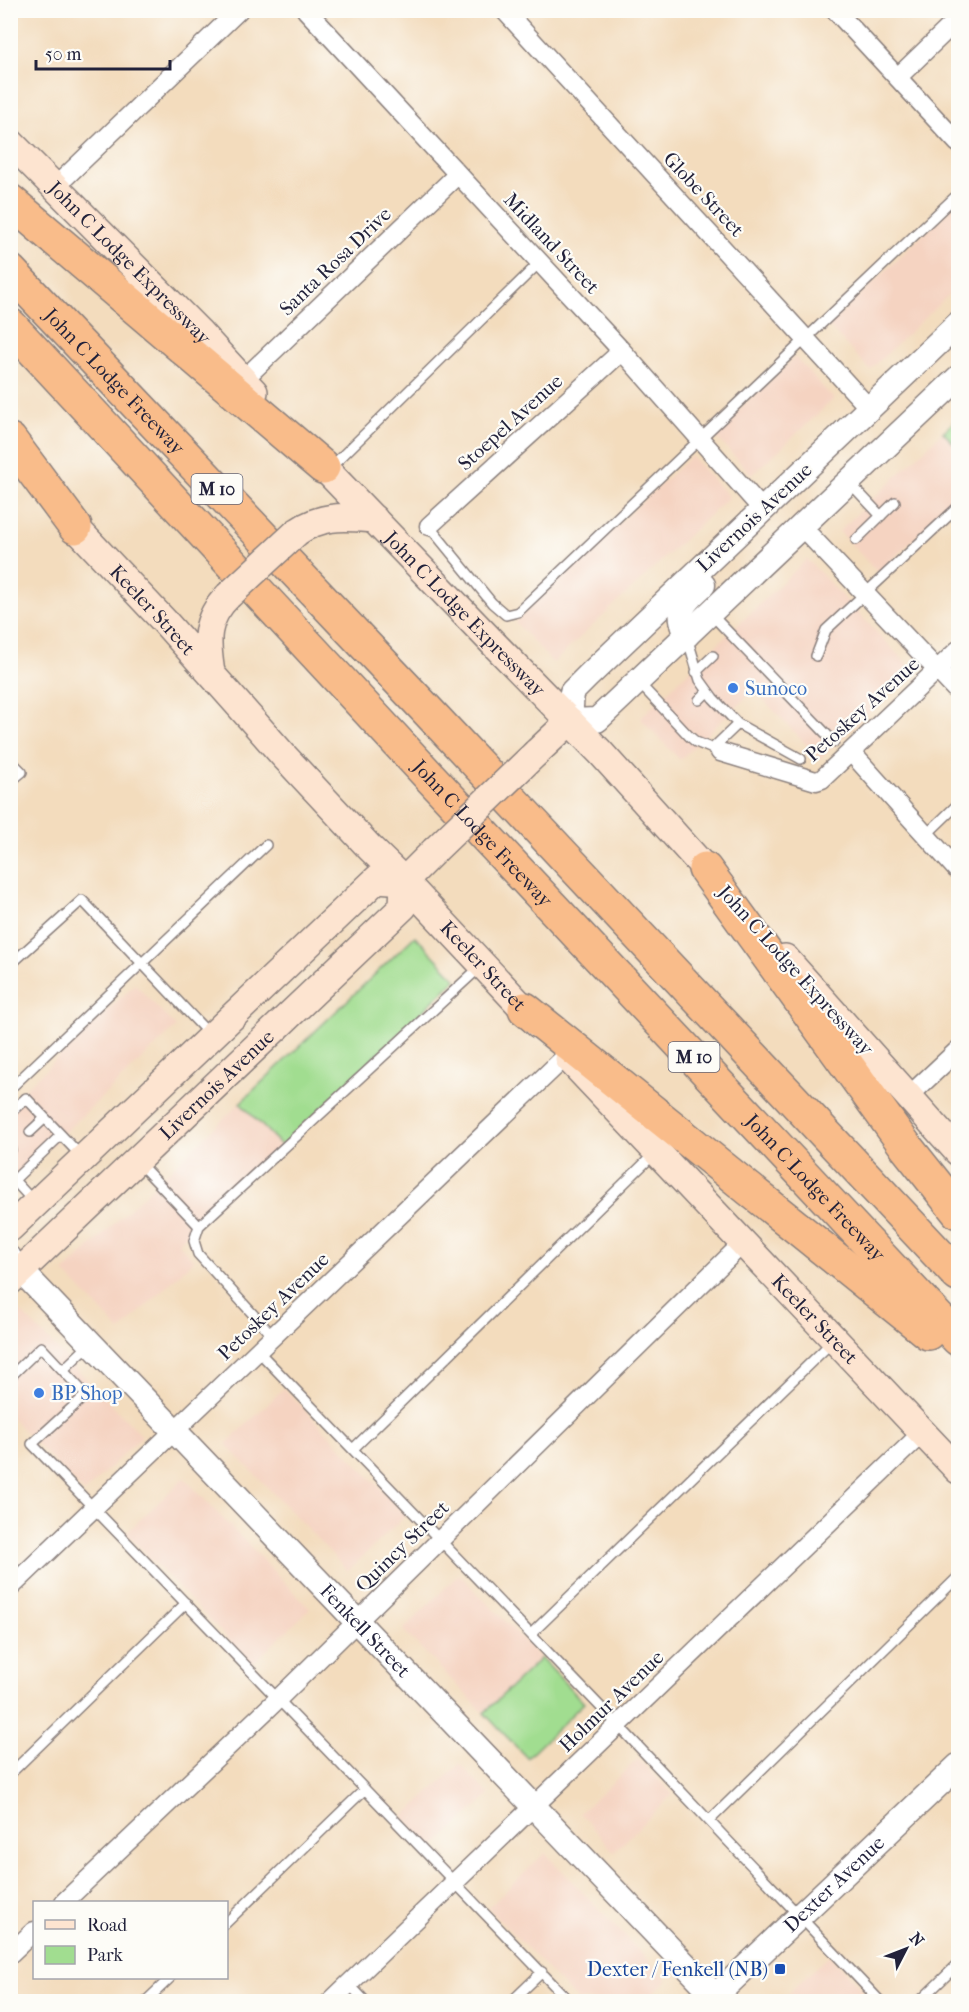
<svg xmlns="http://www.w3.org/2000/svg" width="969" height="2012" font-family="'IM FELL French Canon',serif">
<rect width="100%" height="100%" fill="#fdfcf7"/>
<filter id="ink" filterUnits="userSpaceOnUse"><feTurbulence type="fractalNoise" baseFrequency=".0167" numOctaves="2"/><feDisplacementMap in="SourceGraphic" scale="12" xChannelSelector="R" yChannelSelector="G"/><feConvolveMatrix kernelMatrix="1 2 1 2 8 2 1 2 1" color-interpolation-filters="sRGB"/></filter>
<filter id="wash" filterUnits="userSpaceOnUse"><feTurbulence type="fractalNoise" baseFrequency=".008" numOctaves="4" result="noise"/><feDisplacementMap in="SourceGraphic" scale="24" xChannelSelector="R" yChannelSelector="G"/><feGaussianBlur stdDeviation="1.35" result="paint"/><feColorMatrix in="noise" values="0 0 0 0 0 0 0 0 0 0 0 0 0 0 0 0 0 1.4 0 .05"/><feComposite in="paint" operator="in"/></filter>
<g filter="url(#wash)">
<rect width="100%" height="100%" fill="#f3dcbd"/>
<!-- built -->
<path fill="#f5d3c1" d="M958,201v85l-88,84 -42,-44z
M795,357l39,42 -82,76 -39,-41z
M943,432l15,16v49l-80,76 -39,-42z
M691,456l38,41 -176,166 -38,-41z
M807,559l106,111 -93,89 -66,-69 -74,70 -40,-42z
M135,984l41,43 -165,156v-85l2,2z
M240,1103l42,43 -104,97 16,17 -74,71 -56,-59z
M20,1311l122,125 -58,57 -73,-76v-97z
M284,1388l122,127 -58,56 -122,-127z
M184,1478l126,131 -58,55 -126,-131z
M459,1574l82,84 -57,55 -81,-83z
M638,1759l35,35 -59,58 -34,-39z
M460,1764l29,31 -57,54 -29,-32z
M545,1853l122,127 -22,21h-67l-90,-93z
M829,1955l44,46h-93z"/>
<!-- green -->
<path fill="#a1dd90" stroke="#628066" stroke-width="1.5" d="M958,418v30l-15,-16z
M415,936l41,43 -174,167 -42,-43z
M541,1658l43,45 -57,55 -43,-45z"/>
</g>
<g filter="url(#ink)">
<g fill="none" stroke-linecap="round" stroke-linejoin="round">
<!-- service casing -->
<g stroke="#8a7f7c" stroke-width="12">
<path id="service" d="M329,469l210,-206
M850,483l31,33
M429,526l63,77 14,12 12,-3 440,-418
M856,540l39,-38
M711,614l123,128
M687,637l13,43 13,18 25,26 -26,25
M816,656l10,-26 132,-123
M696,672l17,-16
M639,683l50,53 7,6 19,8
M699,700l9,-9
M738,724l63,35
M10,760l12,12 -12,10
M926,835l32,-31
M10,965l72,-65 128,135
M10,1081l4,4 252,-240
M10,1113l16,-15 56,59
M30,1132l15,-14
M10,1150h1
M139,1163l60,63
M10,1176l23,25
M14,1180l47,-45
M273,1336l-75,-82 -4,-13 5,-15 281,-259
M258,1351l360,374 263,277
M63,1370l27,-26
M10,1377l31,-30 45,48 -54,49 538,558
M353,1449l302,-296
M531,1634l302,-293
M10,1774l176,-171
M709,1821l249,-244
M226,1923l139,-134
M348,1983l18,19
M145,2002l25,-24
M511,2002l31,-30
M919,2002l39,-38"/>
</g>
<!-- minor casing -->
<g stroke="#8a7f7c" stroke-width="21">
<path id="minor" d="M306,10l316,341 140,158
M504,10l366,399
M835,10l123,133
M898,77l60,-58
M55,187l184,-177
M243,380l215,-206
M429,526l193,-175
M801,526l157,166
M720,752l96,29 6,-2 136,-129
M851,752l107,119
M909,1096l49,-46
M10,1588l556,-532
M64,1902l214,-203 465,-456
M10,1954l24,-23
M330,2002l593,-570"/>
</g>
<!-- tertiary casing -->
<g stroke="#8a7f7c" stroke-width="27">
<g id="tertiary">
<path d="M958,324l-370,352 -16,16 -2,29 27,-1 361,-342"/>
<path d="M687,635c-12,-27 -4,-31 16,-50"/>
<path id="s1" d="M10,1259l711,743"/>
<path id="s2" d="M709,2002l249,-236"/>
</g>
</g>
<!-- secondary casing -->
<g stroke="#8a7f7c" stroke-width="30">
<g id="secondary">
<path id="s3" d="M10,142l188,189 56,61"/>
<path id="s4" d="M308,451l185,192 107,109 120,133"/>
<path id="s5" d="M61,512l104,110 118,133 87,93 34,33 134,143"/>
<path d="M297,532c26,-18 47,-15 77,-13"/>
<path d="M211,673c-5,-32 -7,-53 17,-77"/>
<path d="M536,753l34,-32"/>
<path d="M785,958l173,194"/>
<path id="s6" d="M569,1059l389,411"/>
<path d="M10,1228l367,-349 27,2"/>
<path id="s7" d="M10,1281l393,-374 1,-26 30,-30"/>
</g>
</g>
<!-- motorway casing -->
<g stroke="#8a7f7c" stroke-width="36">
<g id="motorway">
<path d="M10,201l313,266"/>
<path id="s8" d="M10,271l413,435 535,569"/>
<path id="s9" d="M10,325l419,451 529,563"/>
<path d="M10,440l65,87"/>
<path d="M705,869l202,279 51,64"/>
<path d="M525,1009l403,324"/>
</g>
</g>
<!-- service -->
<use href="#service" stroke="#fff" stroke-width="9"/>
<!-- minor -->
<use href="#minor" stroke="#fff" stroke-width="18"/>
<!-- tertiary -->
<use href="#tertiary" stroke="#fff" stroke-width="24"/>
<!-- secondary -->
<use href="#secondary" stroke="#fde4d0" stroke-width="27"/>
<!-- motorway -->
<use href="#motorway" stroke="#f9bc8a" stroke-width="33"/>
<!-- secondary-bridge casing -->
<g stroke="#8a7f7c" stroke-width="30" stroke-linecap="butt">
<path id="secondary-bridge" d="M228,596l69,-64
M434,851l102,-98"/>
</g>
<!-- secondary-bridge -->
<use href="#secondary-bridge" stroke="#fde4d0" stroke-width="27"/>
</g>
</g>
<!-- markers -->
<g fill="#3f7fe0" stroke="#fdfcf7" stroke-width="2">
<circle cx="733" cy="688" r="6"/>
<circle cx="39" cy="1393" r="6"/>
</g>
<rect fill="#1a4fb4" stroke="#fdfcf7" stroke-width="2" x="774" y="1963" width="12" height="12" rx="3"/>
<g text-anchor="middle" stroke-width="4.5" stroke-linejoin="round" paint-order="stroke">
<!-- shield labels -->
<g fill="#fdfcf7" stroke="#646373" stroke-width="1.5">
<rect x="191.5" y="474" width="51" height="30" rx="4.5"/>
<rect x="668.5" y="1042" width="51" height="30" rx="4.5"/>
</g>
<g font-size="18" font-weight="bold" fill="#22223b">
<text x="217" y="495">M 10</text>
<text x="694" y="1063">M 10</text>
</g>
<!-- street labels -->
<g font-size="20" fill="#22223b" stroke="#fdfcf7">
<text transform="translate(704 194) rotate(47)" y="7">Globe Street</text>
<text transform="translate(552 243) rotate(47)" y="7">Midland Street</text>
<text transform="translate(335 261) rotate(-44)" y="7">Santa Rosa Drive</text>
<text dy="7" stroke="none"><textPath href="#s3" startOffset="170">John C Lodge Expressway</textPath></text>
<text dy="7" stroke="none"><textPath href="#s8" startOffset="152">John C Lodge Freeway</textPath></text>
<text transform="translate(510 422) rotate(-42)" y="7">Stoepel Avenue</text>
<text transform="translate(754 517) rotate(-43)" y="7">Livernois Avenue</text>
<text dy="7" stroke="none"><textPath href="#s5" startOffset="134">Keeler Street</textPath></text>
<text dy="7" stroke="none"><textPath href="#s4" startOffset="226">John C Lodge Expressway</textPath></text>
<text transform="translate(862 709) rotate(-42)" y="7">Petoskey Avenue</text>
<text dy="7" stroke="none"><textPath href="#s9" startOffset="694">John C Lodge Freeway</textPath></text>
<text dy="7" stroke="none"><textPath href="#s5" startOffset="620">Keeler Street</textPath></text>
<text transform="translate(796 970) rotate(48)" y="7">John C Lodge Expressway</text>
<text dy="7" stroke="none"><textPath href="#s7" startOffset="285">Livernois Avenue</textPath></text>
<text dy="7" stroke="none"><textPath href="#s9" startOffset="1180">John C Lodge Freeway</textPath></text>
<text transform="translate(273 1306) rotate(-44)" y="7">Petoskey Avenue</text>
<text dy="7" stroke="none"><textPath href="#s6" startOffset="358">Keeler Street</textPath></text>
<text transform="translate(402 1546) rotate(-44)" y="7">Quincy Street</text>
<text dy="7" stroke="none"><textPath href="#s1" startOffset="514">Fenkell Street</textPath></text>
<text transform="translate(611 1701) rotate(-44)" y="7">Holmur Avenue</text>
<text dy="7" stroke="none"><textPath href="#s2" startOffset="172">Dexter Avenue</textPath></text>
</g>
<!-- shop labels -->
<g font-size="20" fill="#366cbe" stroke="#fdfcf7" text-anchor="start">
<text x="745" y="695">Sunoco</text>
<text x="51" y="1400">BP Shop</text>
</g>
<!-- transit labels -->
<g font-size="20" fill="#164399" stroke="#fdfcf7" text-anchor="end">
<text x="768" y="1976">Dexter / Fenkell (NB)</text>
</g>
</g>
<!-- margin -->
<rect width="969" height="2012" fill="none" stroke="#fdfcf7" stroke-width="36"/>
<!-- legend -->
<rect x="33" y="1901" width="195" height="78" fill="#fdfcf7" stroke="#a5a5ac" stroke-width="1.5"/>
<rect x="45" y="1920" width="30" height="9" fill="#fde4d0" stroke="#a5a5ac" stroke-width="1.5"/>
<text x="87" y="1931" font-size="18" fill="#22223b">Road</text>
<rect x="45" y="1946" width="30" height="18" fill="#a1dd90" stroke="#a5a5ac" stroke-width="1.5"/>
<text x="87" y="1961" font-size="18" fill="#22223b">Park</text>
<!-- north arrow -->
<g transform="translate(906 1949) rotate(48)" stroke="#fdfcf7" stroke-width="4.5" paint-order="stroke">
<path d="M0-4.5L10 22L0 15L-10 22Z" fill="#22223b"/>
<text y="-9" font-size="16" font-weight="bold" text-anchor="middle" fill="#22223b">N</text>
</g>
<!-- scale -->
<path d="M36 60v9h134v-9" fill="none" stroke="#22223b" stroke-width="3"/>
<text x="45" y="60" font-size="18" fill="#22223b" stroke="#fdfcf7" stroke-width="4.5" paint-order="stroke">50 m</text>
</svg>
